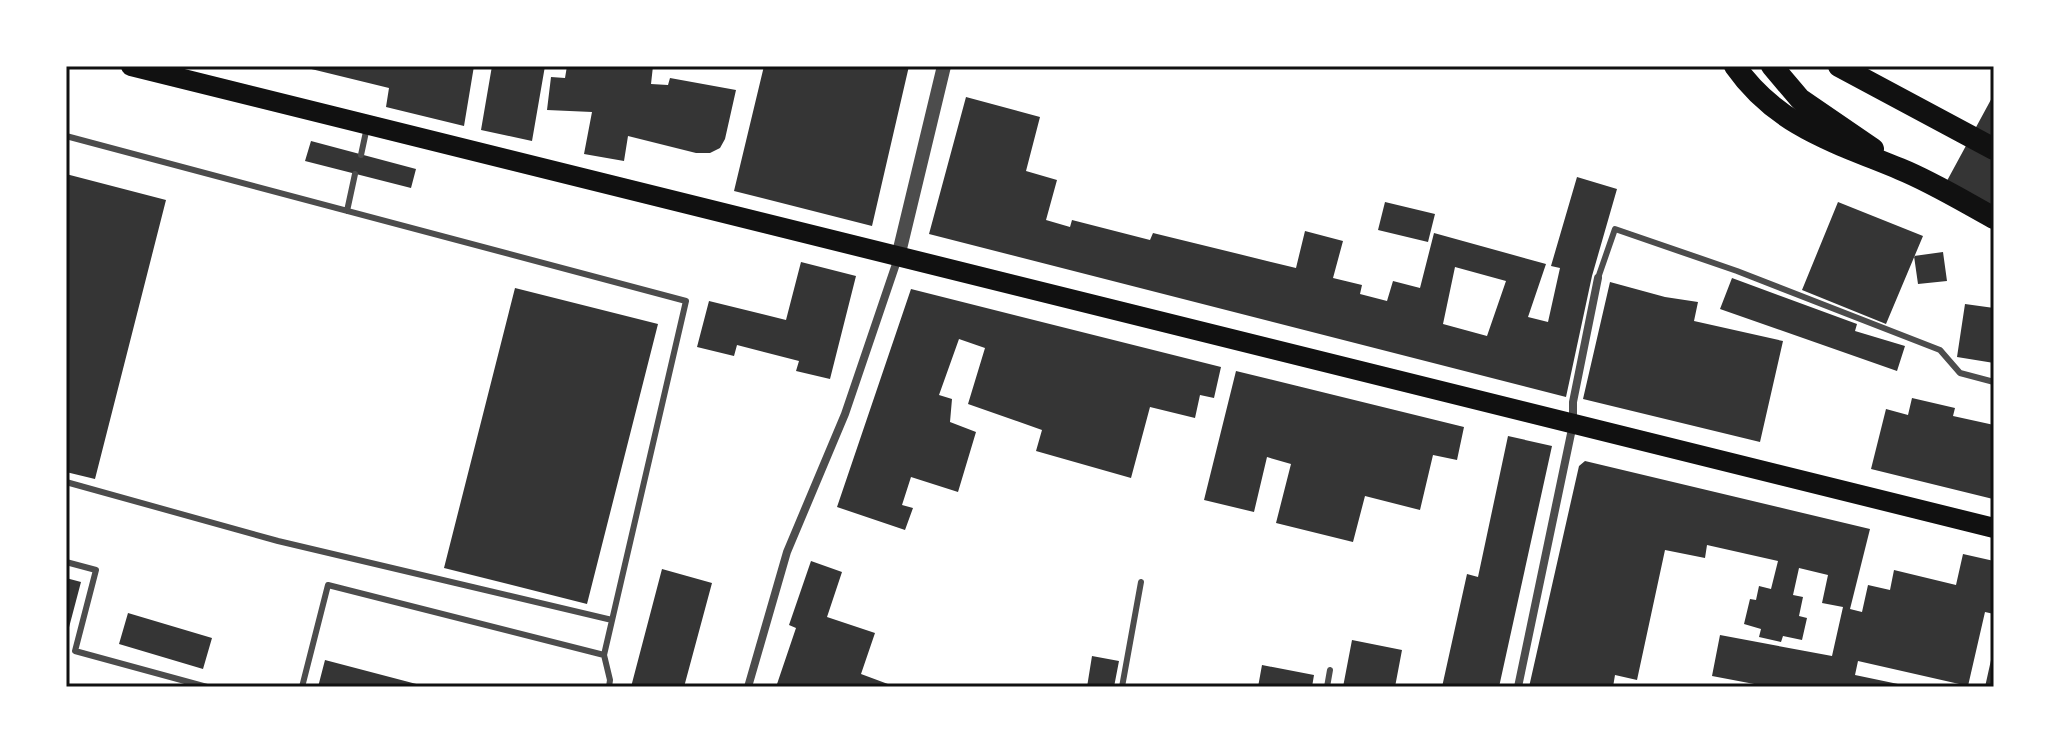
<svg xmlns="http://www.w3.org/2000/svg" width="2060" height="753" font-family="Raleway,sans-serif">
<rect width="100%" height="100%" fill="#fff"/>
<!-- building -->
<path fill="#353535" fill-rule="evenodd" d="M299,66h175l-10,60 -78,-19 3,-19z
M492,66h53l-13,75 -51,-11z
M567,66h86l-2,18 17,1 2,-7 66,12 -11,49 -5,9 -10,5h-14l-68,-17 -4,25 -40,-7 8,-42 -45,-2 4,-33 14,1z
M764,66h145l-37,160 -138,-35z
M1994,94v113l-52,-17z
M966,97l74,20 -14,54 31,9 -11,40 24,7 2,-7 78,20 3,-7 143,35 9,-37 38,10 -10,37 29,7 -2,9 27,7 6,-20 27,7 14,-55 112,31 -18,53 20,5 12,-54 -9,-2 26,-89 40,12 -25,87 -26,121 -637,-163zM1455,267l51,14 -19,55 -44,-12z
M311,141l105,28 -5,19 -106,-27z
M66,174l100,26 -71,279 -29,-7z
M1385,202l50,12 -7,28 -50,-12z
M1838,202l85,34 -37,88 -84,-34z
M1943,252l4,29 -29,3 -4,-28z
M801,262l55,14 -26,103 -34,-8 3,-10 -62,-16 -3,11 -37,-9 12,-46 77,19z
M1732,278l125,46 -2,7 50,15 -8,25 -177,-62z
M1610,282l55,15 33,5 -4,19 89,20 -23,101 -177,-43z
M515,288l143,36 -71,280 -143,-36z
M911,289l310,78 -7,31 -14,-3 -5,23 -45,-11 -19,71 -95,-27 6,-21 -74,-26 17,-56 -26,-9 -20,56 13,4 -2,23 26,10 -18,60 -47,-15 -9,28 11,3 -8,22 -68,-23z
M1965,304l29,4v55l-37,-6z
M1236,371l228,56 -7,33 -24,-5 -13,55 -55,-14 -12,46 -77,-19 15,-59 -24,-7 -13,55 -50,-12z
M1912,398l43,10 -2,8 41,9 -1,74 -122,-30 15,-60 22,6z
M1508,436l44,10 -53,241h-57l25,-113 11,3z
M1585,461l285,68 -20,80 12,3 6,-27 22,5 4,-20 62,15 7,-31 31,7v53l-9,-2 -17,74 -110,-25 -3,14 43,9 -1,3h-127l-58,-11 8,-41 112,21 11,-49 -21,-4 6,-28 -29,-7 -6,27 10,2 -4,19 8,2 -5,22 -19,-4 -2,6 -22,-5 2,-8 -17,-5 6,-25 6,1 3,-14 12,3 7,-28 -71,-16 -2,13 -40,-8 -28,130 -22,-5 -2,12h-84l50,-221z
M811,561l31,11 -15,45 48,16 -14,41 35,13h-120l20,-59 -7,-3z
M662,569l50,14 -28,104h-53z
M66,578l15,4 -14,53h-1z
M128,613l84,25 -9,31 -84,-25z
M1352,640l50,10 -7,37h-52z
M1993,651l1,36h-9z
M1092,656l27,5 -5,26h-27z
M325,660l99,26v1h-106z
M1262,665l52,10 -2,12h-54z"/>
<g fill="none" stroke-linecap="round" stroke-linejoin="round">
<!-- service -->
<path stroke="#4c4c4c" stroke-width="6" d="M66,136l620,165 -82,354 6,25 -1,7
M361,155l6,-28
M347,211l8,-37
M1598,278l17,-49 122,42 203,79 20,23 34,9
M66,482l212,59 334,79
M66,562l30,8 -21,81 132,36
M302,687l26,-102 276,70
M1122,687l19,-105
M1327,687l3,-17"/>
<!-- minor -->
<path stroke="#4c4c4c" stroke-width="8" d="M748,687l39,-135 58,-138 53,-156
M1518,687l55,-263v-22l25,-124"/>
<!-- tertiary -->
<path stroke="#4c4c4c" stroke-width="14" d="M898,257l46,-191"/>
<!-- primary -->
<path stroke="#111" stroke-width="20" d="M131,66l1863,462"/>
<!-- motorway -->
<path stroke="#111" stroke-width="22" d="M1735,66c42,60 100,76 165,103 32,13 63,32 94,49
M1772,66l28,33 73,50
M1839,66l155,83"/>
</g>
<!-- border -->
<rect width="2060" height="753" fill="none" stroke="#ffffff" stroke-width="136"/>
<rect x="68" y="68" width="1924" height="617" fill="none" stroke="#111" stroke-width="3"/>
</svg>
